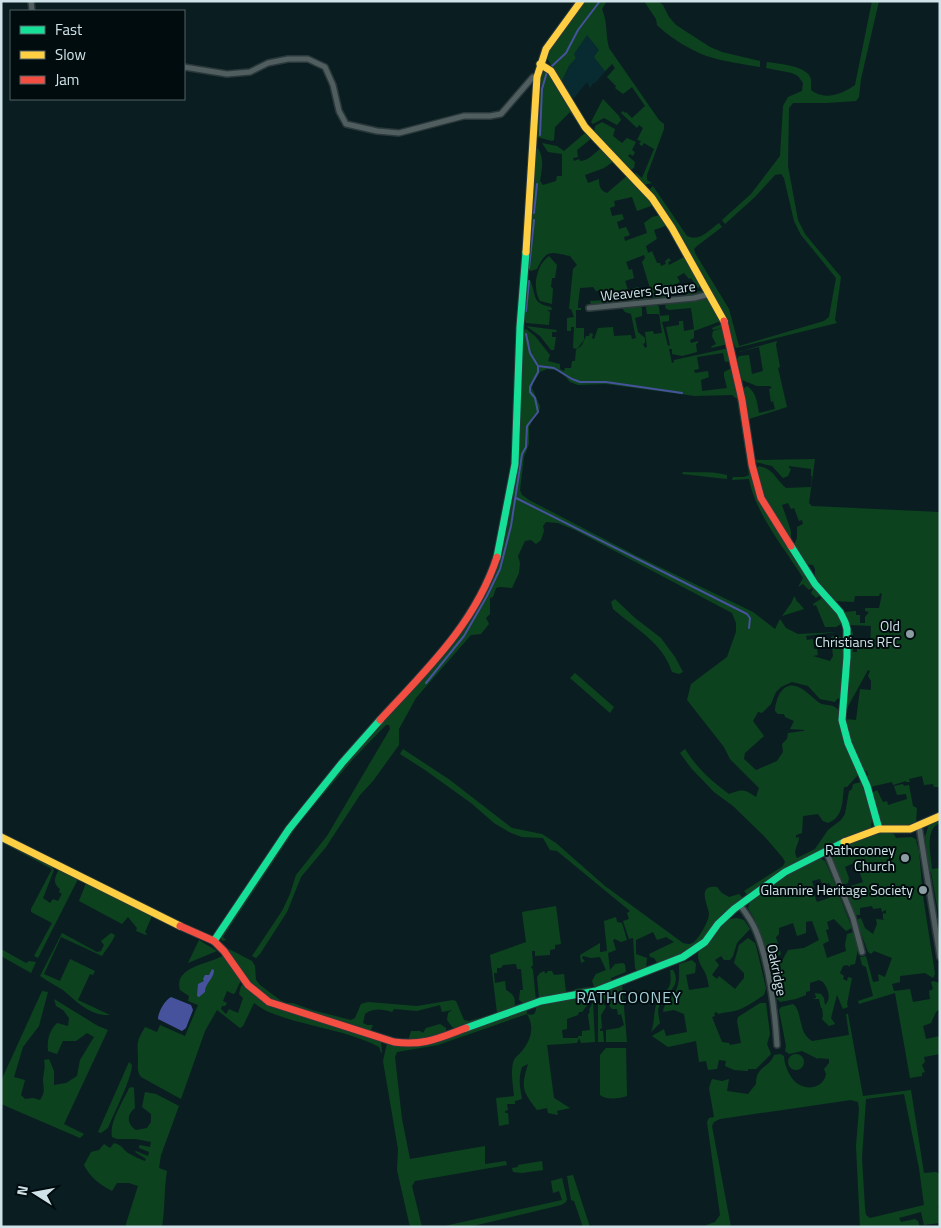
<svg xmlns="http://www.w3.org/2000/svg" width="941" height="1228" font-family="'Titillium Web',sans-serif">
<rect width="100%" height="100%" fill="#0a1e22"/>
<!-- built -->
<path fill="#072b31" d="M591,28l19,38 -15,17h-2l-3,5 -3,-6 -13,16 -7,-5 -6,-10 8,-17 7,-8 -2,-4z"/>
<!-- green -->
<path fill="#0d421f" fill-rule="evenodd" d="M583,1h24l-5,8c6,14 3,24 7,39l50,72 5,4v5l-17,46v5l5,3 -8,2 -7,-8 -2,-5 7,6 12,-29 -10,-6 -2,3 -3,-2 2,-3 -4,-1 6,-12 -4,-3 -2,3 -16,-15 2,-2 2,2 1,-1 6,6 13,-12 -13,-19 -9,7 -8,-6 1,-2 -9,-9 8,-9 -3,-4 -7,7 -11,-14 5,-7 -12,-15 -13,19 2,4 -7,8 -8,17 -14,-25 1,-8z
M644,1h14l5,4 6,12 7,8 34,22 12,5 38,9v6c-17,-3 -34,-5 -50,-10 -17,-5 -41,-20 -53,-32l-1,-6z
M872,1h7l-18,78 -2,18 -3,4 -30,2h-33l-4,5 -1,58 10,54 7,14 36,43 -6,43 2,3 -101,25 -69,-134 -18,-24 4,-4 34,50c13,6 22,-6 32,-13l3,4 -25,19 -3,3 1,4 34,56 10,37 85,-25 5,-4 7,-39 -35,-43 -7,-14 -10,-43 -3,-4 -6,1 -20,22 -30,27 -3,-4 29,-26 29,-38 3,-50 5,-9 14,-6 1,-8 -5,-7 -6,-3 -26,-5 1,-6c12,2 34,3 42,13 3,4 2,10 2,15 13,11 32,4 44,-5z
M545,70l2,1c16,22 26,47 45,67l-15,12 1,7 -5,1 1,3 5,-2 1,2c10,-1 13,-7 21,-13l13,13 -10,7 -19,7 3,8 11,-4c0,6 1,12 8,14l21,-18 25,28 -2,3 -14,5 -5,-14 -18,4 1,5 -5,2 2,8 10,-2 2,5 -7,3 2,7 7,-2 4,8 -6,2 1,4 22,-8 -3,-10 8,-6 8,-2 8,10 -14,5 3,9 -11,7 2,7 4,-2 5,12h3l1,3 5,-2 -1,-3 4,-3 2,3 -3,1 1,3 15,-8 -3,-5 3,1 17,31 -3,4 -1,-1 -6,-9 -2,1 -5,-6 -7,4 3,5 -4,2 -1,9 -8,1v4l19,-2v-2l14,-3 5,2 -10,3 -40,4 -3,-5 -10,-33 3,-4 -1,-3 -18,7 3,8 3,-1 2,9 -9,3 3,9 10,-3 1,3h7l3,6 -2,4 -56,5 -1,-4 16,-1v-9h-10l-3,-4 -13,1 -2,17v3h3v2h-5v18h8v12l-7,9 -4,-1 1,-21h-3v4h-4v-13l7,-1 -3,-8h-2l4,-40 4,-4 -7,-9c-21,-4 -23,-7 -33,13l-6,2 -4,-2 9,-123c9,10 6,22 4,35l3,4 13,-4 1,-5h5v-22l-14,-2 -6,-9 15,3 7,5 21,-18 -15,-21 -15,15 -1,13 -2,1 -15,-4 2,-54 2,-8z
M603,99l16,17 2,4 -4,5 -13,-7 -11,6 -2,-2z
M602,122l13,7 -2,7 9,7 5,-5 9,4 -4,8 3,2 -2,4 -3,-2 -2,2 7,6 -1,6 -4,2 -36,-37 1,-7z
M549,256l8,9 -2,13h-3l-1,9 2,1 -1,16 -12,-3c-8,-13 -4,-36 9,-45z
M526,280h4c7,16 1,23 21,27l1,3h-5l3,2 -1,13 -23,-2 -2,-4z
M708,299l3,1 10,21 -27,10v7l-4,2 1,3 7,-2v2l-2,1 1,8 -15,4 -10,-2v-5h-3l3,14 2,-1v-2l55,-12 3,13 -7,1 -2,-9 -26,4 2,12 -5,1 1,3 13,-2 1,6 -8,3 1,11 25,-3 -3,-12v-4l6,-3 3,2 17,100 8,28 35,57 45,59 5,8 -7,4h-11l-9,-22 -2,1 -1,-2 9,-6 -3,-2 -3,2 -5,-5 2,-4 -1,-1 -3,2 -6,-6 -5,3 5,-9c-19,-31 -47,-63 -54,-99l-17,1 1,-3h11l5,-2 -12,-76 -5,-4 -37,1 -89,-12 -28,1 -8,-3 -5,-6 -8,-6 -10,-1 -7,3 -7,11 -1,5 8,18 -1,6 -6,7 -4,8v17l-5,13 -4,33 2,5 7,5 108,56 116,56 22,17 5,-10 6,9 12,6 39,-2 -31,4 1,4 6,-1 1,10h3l1,6 -5,1 17,5 3,-5 -2,-19 6,-2 8,5 -5,58 -3,1 -2,3 -15,-3 -12,-13 -16,-4 -11,5 -5,5 -5,12 -9,9 -4,-1 -5,9 11,15 -19,17 -1,6 12,11 21,-9 6,-9 -1,-8 5,-5 1,-6 15,-2 2,-1 -15,-1 4,-8 -9,-4 -1,-3h-6l-3,-3c0,-5 2,-13 5,-18 14,-21 33,8 42,11 7,2 14,0 17,8 1,4 1,16 3,23 5,13 12,26 16,40l-11,12h-3c-2,14 0,30 -16,36l-5,-2 -5,-7 -15,2 -1,17 -6,2v3l3,-1c0,9 -7,12 -2,21l18,-9 13,-19 13,-10 4,-6 4,-23 3,-2 1,-5 8,-2 11,36 -1,10 -80,38 -44,29 -3,-4 39,-25 2,-4 -2,-4 -18,-21 -32,-31 -19,-14 -23,-24 -11,-15 5,-4c12,19 26,32 44,45 13,-5 15,-5 27,3l3,-9 -29,-29 -6,-12 -37,-47 4,-16 36,-27 9,-25v-9l-4,-10 -157,-83 -17,-7 -12,-1 -3,4 1,5 -3,9 -5,4 -5,-4 -6,1 -7,15 2,7 -1,10 -7,15 -12,-1 -4,1 -3,9 -3,1v16l-4,4 3,6 -8,10 -10,1 -55,63 -17,31v16l-26,36 -13,14 -34,52 -25,30 -14,35 -27,42 -4,4 -4,-2 30,-45 8,-17 6,-19 31,-39 63,-107 -1,-4h-3l-32,33 -55,65 -76,114 3,3 -4,1 -2,-5 53,-80 60,-79 138,-159 36,-91 8,-42 3,-22 5,-131 3,-3 9,7 15,19 -2,6 12,3v5l4,2 1,-3h6l1,-7h3l1,-11 6,-5 4,-9h3l1,-3 3,1 -1,4 2,1 4,-11 15,-1 1,9 17,-1 1,4 4,-1 -5,-24 -6,-2 -4,-5 18,-2 3,3v8l-7,2 3,14 7,6v5l-2,1 2,4 2,-1 -2,-15 8,-1 1,3 8,-1 -3,-19h-12l-1,-6 1,-4 9,-1 3,4 1,9 9,-1v6l-7,1 6,24 2,-1 -4,-18 13,-2v-4h4l1,10 10,-2 -3,-21 -22,2 -4,-2 1,-6z
M722,324l6,20 -17,4 1,-2 4,-2 -4,-8 1,-5 9,-3 -9,2 -1,-2z
M526,326l31,4 -1,2h-4v5h4l-2,13h-3l-11,-14z
M777,341l-1,4 4,22 -2,1 9,39 -38,12 6,41 60,-1 -6,44 3,3 128,6v277l-1,-2h-5l-1,-3 -9,1 -2,-9 -13,3 1,3h-4v-1l-13,4 -1,-3 -22,5 -4,-11 2,-1 -1,-4 -4,1 -9,-22 -10,-31 12,1 4,-31 11,1v-9l-3,-5 2,-5 -2,-1 -22,40 -2,1 7,-57v-21l2,-2v21h4v-7l6,1v2h7l1,-22 -22,-1 -5,-13 12,-1v4h4v8h5v-6l4,-5 -4,-1v-3h14l3,-14 -2,-1 -1,3h-24l-1,6 -20,-1 -19,-23v-9l-2,-4 -7,-1 -12,-19 3,-7v-11l6,-3 -1,-4 -3,1 -5,-13 -3,1 -3,-6 -6,2 9,26v9l-26,-40 -9,-31 3,-3c16,4 15,12 27,22l25,-1 1,-11h-1v-7l-22,-3v2l2,1 -3,7 -5,2 -11,-12 -17,-4 -12,-73 4,-3c10,7 10,17 12,27l16,-4 -2,-8 -2,1 -2,-13 3,-1 -2,-2h-13l-15,-6 -5,-21 2,-3 10,-1 3,19 11,-3 -4,-24 -21,5z
M683,472c15,1 29,-1 44,3v4l-45,-5z
M794,596l3,5 -1,1h2l6,7 -22,7 10,-14z
M615,599l20,19 26,20 14,19 8,15 -4,2 -7,-2c-9,-29 -37,-44 -59,-63l-2,-7z
M575,673l39,34 -4,6 -40,-35z
M403,749l47,31 62,48 30,6 14,9 49,43 78,57c4,1 7,2 11,-1 5,-4 15,-21 15,-28 -1,-10 -13,-29 8,-27l5,6 7,4 10,-3 4,4c-17,14 -33,40 -49,51 -11,7 -25,10 -36,15l-4,-6 -4,-1 -1,-3 25,-12 -8,-5 -9,3 -4,-8 -17,8v14l11,4 -1,10 -9,3 -2,-3 -2,-30 -4,1 -6,-18 6,-2 -2,-6 3,-2 -73,-60 -7,-1 -7,-12 -21,-1 -11,-4 -17,-10 -23,-20 -46,-33 -25,-16z
M903,784l1,2 5,-1 4,21 4,2 -1,15 -5,3h-27l-3,-3 -9,-30 5,-3 6,12 4,-1 1,4 19,-6 -1,-5 -9,1 -3,-9z
M940,821v2c-16,6 -9,32 -8,46l8,-1v54l-9,-50h-2l-4,-35 4,-13z
M883,831l11,3 2,4 16,-1 5,3 -1,1 3,10 4,45 12,78 -2,4 -8,-5 -25,3v6l-8,2 2,7 16,-2 3,13 17,-3 -1,-8 4,-2 -2,-7 2,-1 7,2v26l-4,3 -5,11 -8,3 3,13 14,-3v18l-16,3 1,5 -3,3 3,7 -3,1v3l-12,2 -15,-85 -36,11 -1,-3 15,-5 -7,-29 -4,-2 -2,-8 6,-1 7,26 6,-1 -1,-7 7,3 7,-19 -18,-7 -3,3 -3,-2 -12,-32 5,-2 4,10 8,6 4,-10 -1,-5 9,1 -2,-1v-6l3,1v-4l-4,2 -1,-4 -8,1 -1,-3 -12,2v7h-5l-11,-27 19,-6 -5,-14 2,-1 -2,-6 -13,6 4,11 -1,5 -5,2 -12,-30c4,-11 40,-21 52,-24z
M1,839l52,28v2l1,1 -11,28 7,5 3,-4 5,2 4,-7 -3,-2 1,-3c-8,-6 -5,-12 -1,-20l19,10 -40,79 -4,-2 18,-33 -21,-11v-3l21,-40 -51,-27z
M820,858l5,3 11,25 -4,2 -3,-5 -6,2 -3,-6 -8,2 2,7 -2,1 5,13 12,-4 2,-5 7,-1 14,36 -6,3 -12,-12 -7,3 2,7 -3,1 3,11 -6,3 4,14 19,-7 -1,-6 2,-11 7,-2 4,17 -3,15 -5,1v2l-3,-2 -4,1 -3,7 4,3 -1,3 4,2 1,-4 4,1 -5,26 1,3 -5,2 -6,-14 -6,23 4,6 -6,2 -7,-7 1,-3 -1,-8h-1l-2,-9h-6l3,-1 -1,-5 6,1 3,4 1,7c7,-7 3,-16 -2,-23l-4,-2 -9,3v8l-4,1v3l-10,4 -16,3 -4,-4 -1,-17 -4,-11 11,-9 6,-11 16,-2 15,-8 -7,-19 -6,1v11l-9,3 -4,-13 -14,5v6l-3,3 5,17 -7,6 -7,-3 -4,-16 -9,-23 -6,-10 3,-9 46,-30z
M86,883l66,33 -7,16 2,2 -1,1 -10,-4 1,-3 -9,-11 -6,7 -43,-23z
M556,906l5,38 -6,1v4l-5,1v5l-15,1v-5h-3l1,14 -2,2 2,3 3,31 -11,4 -6,-5 1,-10h3l-2,-21h-4l-1,-5 -13,1 -2,3h-4v5h-3l1,10 10,-2 1,9c9,5 10,9 8,19l-57,20 -5,-2 -5,-7 1,-7 4,-3 -10,2 -2,-7 -23,6 -23,-2 -2,3c-10,-3 -19,-4 -27,2l-2,9 4,2h6l-3,7c-29,-9 -96,-24 -116,-44 -10,-11 -18,-26 -27,-38l2,-1 23,12 3,5 1,14 4,5 20,15 6,3h7l19,7 39,10 4,-2 6,-14 7,-2 49,4 36,-6 3,1 8,19 5,1 28,-8 -7,-58 36,-13 -4,-30z
M616,917l1,5 5,1 5,17 -6,2 -6,-3 -2,1 3,10 -8,3 2,17 5,-6 8,-1 2,2 1,7 -15,6 1,5 -17,6 -3,-8 4,-7 10,-4 -6,-13 -9,1 -8,-2 -1,2 3,3 -4,2 -1,-8 20,-12v9l7,-1 -3,-30z
M728,918l1,1 8,-1 7,2 6,9 -13,14 -4,13 -3,4h-6l-3,-4 -6,4 4,5 -7,10 5,4 2,-3 16,13 9,-11v-5l-10,-10 5,-18 9,-7 7,5 1,3 10,42 -2,7c-8,5 -17,12 -26,15 -6,2 -13,2 -20,4l-1,-2 -3,1 1,3 -3,1 10,25 7,1 1,2 11,-2 -4,-22 1,-4 22,-14h6l4,31 -3,10 4,10 -15,15h-8v2l-14,-1 -9,-4 1,-5 -7,-1 -2,9 -9,1 -2,-9 -7,1 -3,-21 -28,6 -16,-11 12,-7 2,7 21,-4 -3,-18 -10,-4 -11,2c1,-11 10,-14 14,-24 3,-7 2,-16 2,-24l13,-4 4,4 -1,9 -9,2 3,15 20,-3c-1,-3 -1,-6 -2,-9 -2,-9 -10,-14 -9,-25z
M62,933l35,19 4,-1 3,-6 -3,-4 10,-8 4,2c-3,8 -9,14 -13,21l-41,-19 -17,37 16,7 10,-22 25,12 -2,4 -3,-1 -12,26 32,15c-20,1 -33,-13 -47,-25 -8,-5 -16,-9 -23,-14z
M199,940l18,11 -29,12z
M1,949l25,14 3,-2 7,1 -5,11 -30,-17z
M224,955l17,25 -6,13 -2,1 -6,-3 -4,10 4,2 -2,3h-3l-1,3 5,5 3,-5 9,4 5,-15 -4,-4 2,-8 3,-2 11,10 126,48 1,10 -1,1 -2,-6c-32,-17 -71,-20 -105,-33 -7,-2 -14,-7 -20,-11l-11,23 -3,2 -23,-18 -12,21 -24,68 -40,-22c-4,-5 -3,-10 -3,-16 0,-18 -3,-17 7,-34l12,5 3,-7 25,11 13,-31 -10,-4 1,-5 -9,-6c-7,-24 31,-26 44,-35z
M670,970h3c10,17 -9,23 -14,36 -2,5 0,12 1,17l-9,9c4,-9 2,-20 6,-29 8,-16 16,-10 13,-33z
M548,971h4l2,4 10,-1 2,18h8l1,-3 13,-2 1,2 -1,1 -49,8 -2,-21 3,-4 4,-2 2,3z
M622,984l5,58h-21v-12l13,-2 5,-3 -3,-11 -3,1 -1,-6h-5l-9,-11 -1,-6z
M42,991l6,1 -9,34 -16,21 -9,30 11,3 -4,15 4,4 8,-1 7,2c5,-8 4,-10 3,-19 0,-8 3,-12 1,-21l5,-1 5,12v14l12,-2 11,-7 3,-16 14,-23 -7,-4 -11,8h-13l-6,13 -9,-3c-1,-11 1,-20 9,-28l11,3 1,-8 -6,-8 -7,-4 -2,-7 44,27 10,4 -44,94 20,10 -4,4 -79,-34v-23z
M589,996l2,4 -9,12h-3l-1,3 -11,4v10l-5,1 1,8h15v-2h4v-5l8,-1 -2,-15 2,-4 -1,-1 4,-8 2,40 -14,1 -2,-5 -2,5 -30,2 7,53 16,10 -13,3 1,4 -10,-2 -1,-5 -10,2c-15,-20 -16,-22 -9,-46l-6,3c-4,12 -2,20 0,32l-7,2v3h-8l1,6 -3,1v2h3l1,11 -10,2 -3,-28 18,-2c-1,-11 -4,-26 0,-36 2,-4 5,-5 8,-9 9,-11 13,-24 5,-37l-89,31 -41,7 -2,5 7,62 8,40 75,-13v18l21,-3 1,4 -92,16 -3,5 10,41h-12l-13,-57 1,-21 -15,-88 4,-18 23,3 19,-2 98,-34v4l5,1 3,-2 2,-8z
M601,1000l5,7 -5,8 1,13 -2,1v2h3l1,11h-6v-38z
M793,1004c10,7 4,28 19,37l37,-6 -3,-21h2l15,82 48,-6 13,83 12,-1 4,2v32l-2,1 2,4v12l-16,2 -3,-13 -22,6 2,4 14,-3 3,2 2,6h-60l-4,-81 3,-37 -1,-7 -7,-2 -131,19 -6,3 -2,4 19,101h-30l14,-5 5,-7 -13,-93 2,-4 5,-1 -5,-29 3,-9 10,2 7,-2 -2,12 21,3 8,-10c0,-19 13,-15 18,-29l6,-1 4,2c0,9 6,23 14,28 11,7 26,3 28,-10l-2,-5 5,-6v-4l-11,-1v1l-16,-8 -13,3 -4,-3 1,-5 -7,-36 2,-3zM904,1094l15,74 5,37 -54,13 -4,-3 -1,-7 -3,-50 4,-59z
M440,1024l6,4v6l-18,7h-20l3,-10h9l3,2 3,-5z
M606,1048h20l1,48c-8,3 -21,4 -27,-1v-40z
M788 1062a8 8 0 1 1 16 0a8 8 0 1 1-16 0Z
M129,1062l3,3c0,13 -18,48 -24,63l-7,5 -3,-1z
M132,1087l2,1 1,20c-9,7 -8,16 1,22l11,-2 4,-6v-8l-9,-7 3,-15 11,2 23,12 -18,49 -2,13 8,3c-3,19 -2,37 -5,56h-37l13,-41 -9,-3h-12l-5,8c-12,-6 -23,-15 -28,-26l7,-13 8,-2 5,-6 6,4 4,-5c10,3 7,5 14,10 6,3 11,6 17,8l1,-2 -11,-7 1,-1 12,5 1,-4 -10,-4v-2l1,-1 10,2 1,-5 -15,-3h-19l-5,-2c-3,-15 11,-35 17,-49z
M542,1161l1,9 -21,3 -9,-1 -1,-4 6,-1v-2z
M573,1175l17,52h-7l-9,-26 -3,-1 -4,-24z
M562,1178l5,21 -1,3 -5,3 -92,22h-29l122,-27 -3,-9 -6,2 -2,-12z"/>
<!-- water -->
<path fill="#46539c" d="M212,969l2,1c0,9 -9,13 -9,22l-6,5 -2,-1 1,-12 6,-3 -1,-2 2,-4h4z
M171,997l20,8 2,5 -7,18 -4,3 -24,-12c0,-7 7,-19 13,-22z"/>
<g fill="none" stroke-linecap="round" stroke-linejoin="round">
<!-- stream -->
<path stroke="#46539c" stroke-width="2" d="M552,66l14,-13 12,-23 22,-29
M540,135l2,-46 5,-17
M534,213l3,-29
M529,268l5,-48
M526,311l3,-30
M538,366l16,2 18,11 8,3h26l76,11
M516,498l231,116 3,4 -1,10
M426,683l38,-47 23,-40 13,-27 11,-43 11,-72 4,-7 1,-21 11,-14 -3,-14 -5,-6v-5l8,-15v-6l-8,-13 -4,-19"/>
<!-- street casing -->
<g stroke="#2b383b" stroke-width="8">
<path id="street" d="M31,1l1,10
M184,67l43,7 23,-2 18,-9 20,-4h20l17,8 8,18 6,26 7,13 31,7 22,2 65,-17h26l11,-2 32,-37h4
M589,308l105,-10 16,-4
M919,826l21,131
M826,851l27,67 9,34
M740,905c6,8 12,16 16,26 13,31 19,81 21,114"/>
</g>
<!-- fast casing -->
<g stroke="#2b383b" stroke-width="9">
<path id="fast" d="M791,546l24,38 25,28 5,10 2,7v28l-5,63 6,23 19,43 12,43
M497,557l18,-93 5,-137 6,-75
M214,941l75,-112 53,-66 38,-43
M466,1028l75,-27 55,-10 87,-34 22,-15 13,-18 16,-15 51,-37 59,-30"/>
</g>
<!-- slow casing -->
<g stroke="#2b383b" stroke-width="9">
<path id="slow" d="M540,64l11,7 34,56 67,71 20,30 52,93
M526,252l11,-175 9,-28 35,-48
M1,837l179,89
M844,842l35,-13h31l30,-13"/>
</g>
<!-- jam casing -->
<g stroke="#2b383b" stroke-width="9">
<path id="jam" d="M724,321l18,79 10,65 9,33 30,48
M380,720c46,-50 95,-96 117,-163
M180,926l34,15 10,10 24,34 21,17 125,40c30,4 45,-4 72,-14"/>
</g>
<!-- street -->
<use href="#street" stroke="#505e60" stroke-width="5"/>
<!-- fast -->
<use href="#fast" stroke="#16e098" stroke-width="7"/>
<!-- slow -->
<use href="#slow" stroke="#ffcf43" stroke-width="7"/>
<!-- jam -->
<use href="#jam" stroke="#f24e42" stroke-width="7"/>
</g>
<!-- markers -->
<g fill="#8b9ea3" stroke="#010c0f" stroke-width="2">
<circle cx="910" cy="634" r="5"/>
<circle cx="905" cy="858" r="5"/>
<circle cx="923" cy="890" r="5"/>
</g>
<g text-anchor="middle" stroke-width="4" stroke-linejoin="round" paint-order="stroke">
<!-- street labels -->
<g font-size="14" fill="#d0e3e8" stroke="#010c0f">
<text transform="translate(648 291) rotate(-6)" y="5">Weavers Square</text>
<text transform="translate(777 970) rotate(79)" y="5">Oakridge</text>
</g>
<!-- poi labels -->
<g font-size="14" fill="#d0e3e8" stroke="#010c0f" text-anchor="end">
<text x="900" y="631">Old<tspan x="900" dy="16">Christians RFC</tspan></text>
<text x="895" y="855">Rathcooney<tspan x="895" dy="16">Church</tspan></text>
<text x="913" y="895">Glanmire Heritage Society</text>
</g>
<!-- quarter labels -->
<g font-size="16" letter-spacing="1" fill="#a6ced6" stroke="#010c0f">
<text x="629" y="1003">RATHCOONEY</text>
</g>
</g>
<!-- border -->
<rect width="941" height="1228" fill="none" stroke="#d0e3e8" stroke-width="5"/>
<!-- legend -->
<rect x="10" y="10" width="175" height="90" fill="#010c0f" stroke="#546266"/>
<rect x="20" y="26" width="25" height="8" fill="#16e098" stroke="#546266"/>
<text x="55" y="35" font-size="15" fill="#d0e3e8">Fast</text>
<rect x="20" y="51" width="25" height="8" fill="#ffcf43" stroke="#546266"/>
<text x="55" y="60" font-size="15" fill="#d0e3e8">Slow</text>
<rect x="20" y="76" width="25" height="8" fill="#f24e42" stroke="#546266"/>
<text x="55" y="85" font-size="15" fill="#d0e3e8">Jam</text>
<!-- north arrow -->
<g transform="translate(35 1193) rotate(281)" stroke="#010c0f" stroke-width="4" paint-order="stroke">
<path d="M0-4L9 19L0 12L-9 19Z" fill="#d0e3e8"/>
<text y="-8" font-size="14" font-weight="bold" text-anchor="middle" fill="#d0e3e8">N</text>
</g>
</svg>
